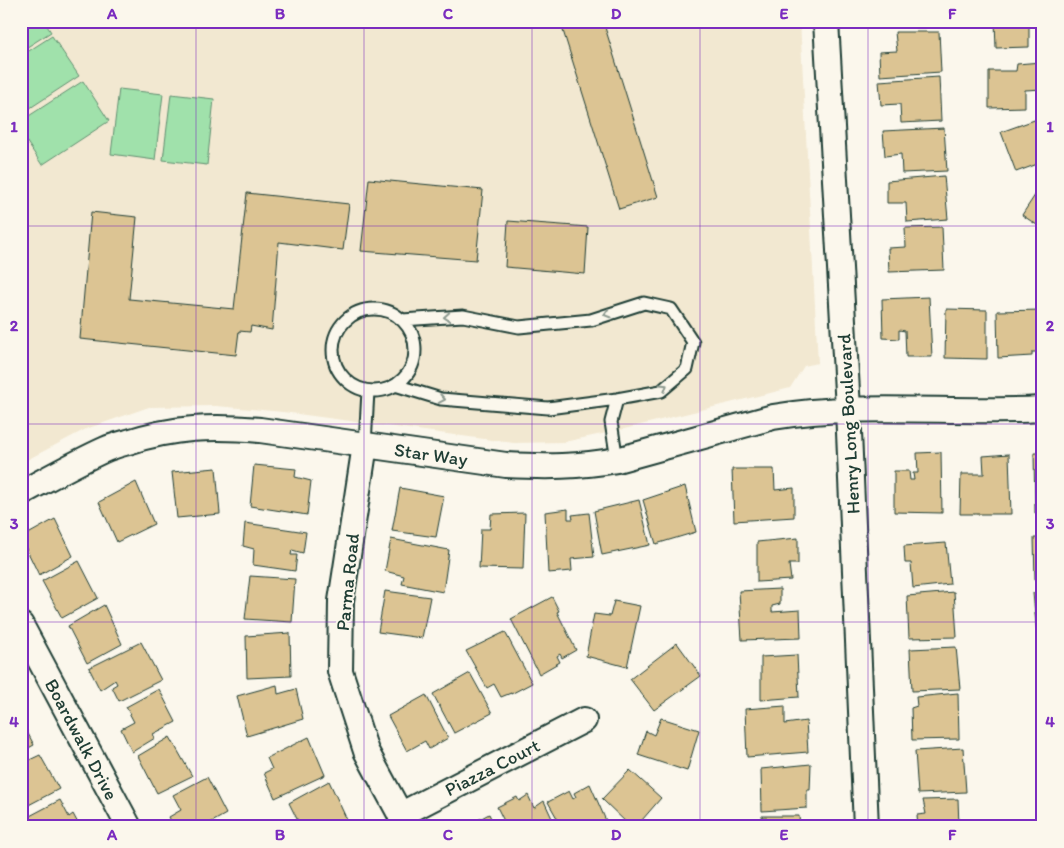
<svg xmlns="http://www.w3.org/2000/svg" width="1064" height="848" font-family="Itim,sans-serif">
<rect width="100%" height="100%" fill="#fbf7ec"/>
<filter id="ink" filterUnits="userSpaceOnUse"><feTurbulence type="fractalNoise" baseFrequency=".02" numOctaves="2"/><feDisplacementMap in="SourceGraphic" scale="10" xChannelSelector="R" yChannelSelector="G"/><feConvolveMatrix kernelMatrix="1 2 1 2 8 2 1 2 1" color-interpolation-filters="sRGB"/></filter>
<g filter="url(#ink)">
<!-- built -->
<path fill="#f2e8d1" d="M21,21h779l18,342 -14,3 -14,22 -174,43 -52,11 -50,1 -231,-31 -67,-6 -67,1 -63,22 -65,34z"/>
<!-- green -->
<path fill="#a0e1ab" stroke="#608f70" d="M21,21h23l7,11 -30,19z
M52,36l27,40 -58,38v-58z
M83,81l26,40 -67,44 -21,-32v-12z
M119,89l44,5 -8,66 -44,-6z
M171,94l43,5 -7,66 -44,-5z"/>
<!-- building -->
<path fill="#dcc493" stroke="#1f3d34" d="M560,21h43l55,176 -39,12z
M896,21h40v3l-40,2z
M995,21h48v1h-14v25l-33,1z
M895,32h44l2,40 -61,4 -1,-24 18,-1z
M1041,62l2,27 -18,1v17l-36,1v-37h27l1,-7z
M939,77l2,44 -40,2 -1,-19 -19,1 -2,-24z
M1040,118l3,9v35l-27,10 -15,-40z
M944,128l3,43 -45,2 -1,-19 -16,2 -2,-25z
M944,176l4,43 -41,3 -1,-19h-19v-22z
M369,179l114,11 -7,70 -115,-9z
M1043,183v46l-21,-14z
M247,193l102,11 -6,46 -64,-8 -7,88 -21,-4 -1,6 -11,-1 -3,24 -156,-16 11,-127 46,5 -8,82 105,10z
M508,221l80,6 -3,47 -80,-7z
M942,227l2,43 -55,2 -1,-24 18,-1 -1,-19z
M929,297l3,60h-26l-1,-26 -6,-1v9l-16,-1 -1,-39z
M946,309l41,1v49l-42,-1z
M1042,310v42h-10v4l-34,2 -1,-47z
M941,452l1,61 -48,-1v-41h15l1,9h4l-1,-7h5l-1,-20z
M1034,453h9v60h-8z
M1009,454l2,60h-51l1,-40h23l-1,-18z
M254,465l42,4 -1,8 16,4 -4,34 -57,-9z
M216,468l4,46 -43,4 -5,-46z
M732,469h42l1,21 19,-2v29l-60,4z
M136,482l18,42 -37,18 -18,-40z
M685,486l11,46 -40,12 -13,-44z
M400,488l44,8 -8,41 -44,-6z
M639,500l11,45 -48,10 -8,-44z
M568,509v10h5l-1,-4 17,-2 5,44 -23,2 1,12 -24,2 -3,-61z
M525,513l-2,56 -44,-1 2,-39h9l1,-15z
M55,519l18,37 -34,19 -18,-37z
M245,523l61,9 -3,21 -11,-3 -1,5h6l-2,16 -42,-6 1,-16 -11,-3z
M798,538v26h-9l2,16 -34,2v-40z
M1034,538h9v42l-8,1z
M391,539l58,11 -6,42 -41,-8 2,-8 -19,-5z
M946,543l4,41 -37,4 -2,-25h-6l-1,-17z
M79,561l19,37 -36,20 -20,-37z
M250,576l45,3 -3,43 -47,-3z
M780,589v15l-8,2v6l28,-2 1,28 -59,2 -3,-49z
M385,591l45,6 -8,41 -44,-6z
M954,592l3,45 -48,1 -2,-42z
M1043,592v43h-6l-4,-42z
M552,597l7,14 -2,1 19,38 -14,8 -2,-4 -3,2 3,6 -21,12 -28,-55z
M614,601l26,5 -13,61 -41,-11 8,-42 16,2z
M104,605l18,39 -35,19 -19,-37z
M505,632l27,51 -21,11v-1l-10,4 -7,-13 -7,4 -21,-37z
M290,633l1,43 -44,2 -1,-42z
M141,642l20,38 -42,21 -7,-14 5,-3 -2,-4 -15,10 -11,-22z
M677,643l24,33 -47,34 -24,-31z
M956,647l4,42 -48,2 -2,-42z
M797,655l2,42 -38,3v-43z
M470,673l22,40 -38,20 -21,-39z
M277,685l1,9 18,-5 7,30 -56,17 -10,-40z
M159,689l17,33 -23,12 2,4 -23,14 -11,-23 13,-7 -8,-15z
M958,693l1,46 -47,1 -1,-32 6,-2 -1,-9z
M426,695l22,43 -19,11 -4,-8 -18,10 -19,-35z
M785,706v18l21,-3 2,31 -61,5 -2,-48z
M661,718l38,12 -12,41 -49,-16 8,-24 8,4z
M24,726l10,19 -13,7v-25z
M170,737l22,39 -35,17 -19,-37z
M309,737l16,38 -50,23 -11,-25 8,-4 -5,-11z
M963,748l3,44 -48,2 -3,-43z
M40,755l19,34 -38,20v-45z
M811,764l-1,26h-3v18l-45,3 -1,-42z
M630,770l31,28 -25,29h-5l-29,-28z
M207,777l19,37 -23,13h-29l-5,-10 12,-7 -8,-15z
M329,781l18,39 -13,7h-33l-12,-24z
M590,784l17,39 -6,4h-39l-14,-25 21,-11 4,8 3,-2 -2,-4z
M528,795l6,13 10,-7 12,26h-49l-10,-20 20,-10 2,4z
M958,799l1,28h-41l-1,-12 9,-1 -3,-14z
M60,800l9,17 4,-3 7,13h-50l-4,-9z
M489,814l6,13h-30z
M762,816h37l1,11h-38z"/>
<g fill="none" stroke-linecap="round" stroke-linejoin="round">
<!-- lane casing -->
<g stroke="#1f3d34" stroke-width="15">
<path id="lane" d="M333 350a41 41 0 1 1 82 0a41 41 0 1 1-82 0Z
M395,385l46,14 107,9 69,-9 44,-8 26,-22 6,-27 -22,-33 -27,-6 -53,17 -72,7 -56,-11 -61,4
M365,445l3,-54
M617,460l-6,-38 6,-23"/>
</g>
<!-- street casing -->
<g stroke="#1f3d34" stroke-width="28">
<path id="street" d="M826,21l22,388 18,418
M365,445l-24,156 -1,70 26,80 41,76
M21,493c28,-15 56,-31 85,-44 7,-3 15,-5 22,-7 46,-15 85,-16 132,-12l246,35c39,2 73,2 111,-5l156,-43c89,-15 180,-3 270,-8
M21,625l108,202
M400,815l184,-95"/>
</g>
<!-- lane -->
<use href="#lane" stroke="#fbf7ec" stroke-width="11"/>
<!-- street -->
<use href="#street" stroke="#fbf7ec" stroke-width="24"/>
</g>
<!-- one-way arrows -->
<defs><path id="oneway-chevron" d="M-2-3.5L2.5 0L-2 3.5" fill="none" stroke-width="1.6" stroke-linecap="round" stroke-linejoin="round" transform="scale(1.25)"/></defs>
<g stroke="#8d9a90">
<use href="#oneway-chevron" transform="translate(607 314) rotate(163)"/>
<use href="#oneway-chevron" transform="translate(447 317) rotate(176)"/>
<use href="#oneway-chevron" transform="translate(664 387) rotate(-32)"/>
<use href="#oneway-chevron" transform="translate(442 399) rotate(10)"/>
</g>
</g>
<!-- grid -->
<path fill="none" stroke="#7b2cbf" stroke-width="1" stroke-opacity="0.55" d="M196,21v806M364,21v806M532,21v806M700,21v806M868,21v806M21,226h1022M21,424h1022M21,622h1022"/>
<g text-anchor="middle" stroke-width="4" stroke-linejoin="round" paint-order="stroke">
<!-- street labels -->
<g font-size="19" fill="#1f3d34" stroke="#fbf7ec">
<text transform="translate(848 424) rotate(-93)" y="7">Henry Long Boulevard</text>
<text transform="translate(431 454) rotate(8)" y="7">Star Way</text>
<text transform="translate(347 582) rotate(-84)" y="7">Parma Road</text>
<text transform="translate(82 739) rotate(62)" y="7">Boardwalk Drive</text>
<text transform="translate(492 767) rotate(-27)" y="7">Piazza Court</text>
</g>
</g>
<!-- margin -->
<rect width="1064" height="848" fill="none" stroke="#fbf7ec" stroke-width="55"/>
<rect x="28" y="28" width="1008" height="792" fill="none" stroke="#7b2cbf" stroke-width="2"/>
<g font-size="16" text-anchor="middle" font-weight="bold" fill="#7b2cbf">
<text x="112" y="19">A</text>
<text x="280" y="19">B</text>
<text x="448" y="19">C</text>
<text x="616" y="19">D</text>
<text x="784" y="19">E</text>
<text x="952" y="19">F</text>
<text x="14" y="132">1</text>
<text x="1050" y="132">1</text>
<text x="14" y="331">2</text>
<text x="1050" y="331">2</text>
<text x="14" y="529">3</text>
<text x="1050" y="529">3</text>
<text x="14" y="727">4</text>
<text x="1050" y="727">4</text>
<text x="112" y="840">A</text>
<text x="280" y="840">B</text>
<text x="448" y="840">C</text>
<text x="616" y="840">D</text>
<text x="784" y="840">E</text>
<text x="952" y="840">F</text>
</g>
</svg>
